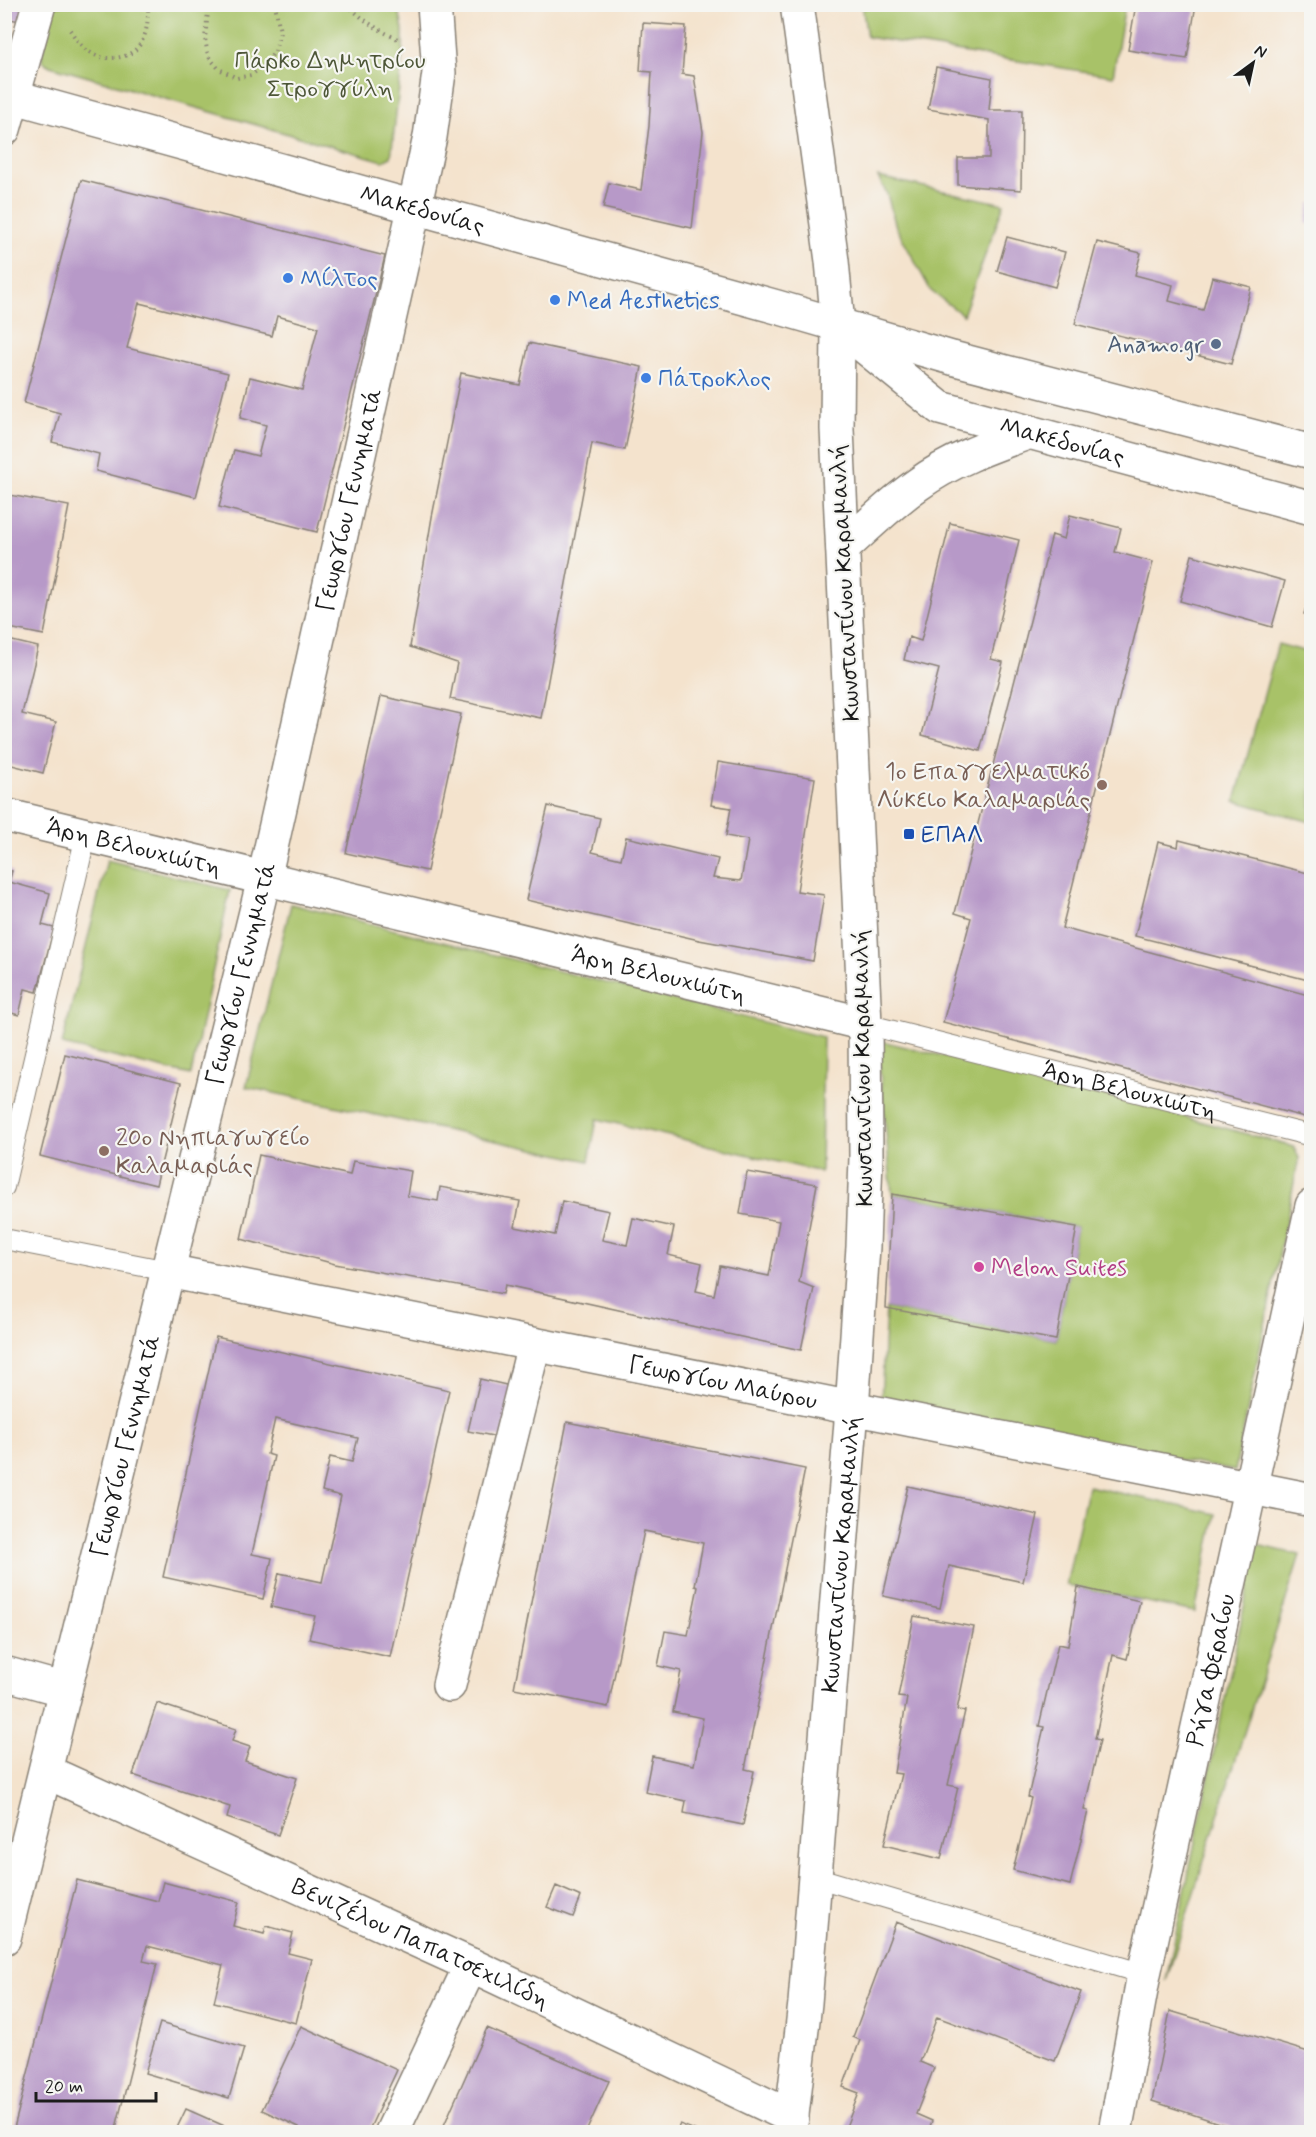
<svg xmlns="http://www.w3.org/2000/svg" width="1316" height="2137" font-family="Mynerve,sans-serif">
<rect width="100%" height="100%" fill="#f6f6f2"/>
<filter id="ink" filterUnits="userSpaceOnUse"><feTurbulence type="fractalNoise" baseFrequency=".0167" numOctaves="2"/><feDisplacementMap in="SourceGraphic" scale="12" xChannelSelector="R" yChannelSelector="G"/><feConvolveMatrix kernelMatrix="1 2 1 2 8 2 1 2 1" color-interpolation-filters="sRGB"/></filter>
<filter id="wash" filterUnits="userSpaceOnUse"><feTurbulence type="fractalNoise" baseFrequency=".008" numOctaves="4" result="noise"/><feDisplacementMap in="SourceGraphic" scale="24" xChannelSelector="R" yChannelSelector="G"/><feGaussianBlur stdDeviation="1.35" result="paint"/><feColorMatrix in="noise" values="0 0 0 0 0 0 0 0 0 0 0 0 0 0 0 0 0 1.4 0 .05"/><feComposite in="paint" operator="in"/></filter>
<g filter="url(#wash)">
<rect width="100%" height="100%" fill="#f4e3cd"/>
<!-- green -->
<path fill="#a8c268" stroke="#626f42" stroke-width="1.5" d="M55,5h343l5,25v23l-12,104 -8,4 -333,-95 -8,-5v-8z
M862,5v-1l263,1 -12,71 -246,-39z
M878,177l126,27 -41,111 -32,-24 -35,-64 -9,-33z
M1278,644l33,9v169l-76,-21z
M107,860l123,30 -39,185 -129,-30z
M291,904l532,133 -2,135 -224,-53 -8,42 -343,-74z
M877,1040l224,54 193,53 5,11 -64,313 -354,-69 5,-94 170,32 21,-113 -185,-33z
M1088,1486l128,28 -21,98 -129,-27z
M1257,1545l43,10 -134,426z"/>
<g id="blocks">
<!-- building -->
<path fill="#b799c8" d="M4,4h20l-4,17 -16,-3z
M1136,4h60l-9,55 -59,-9z
M643,23l43,3 -4,48 12,2 9,56 -11,96 -89,-20 6,-25 32,7 8,-64 3,-54 -12,-1z
M936,67l56,11 -3,32h33l-1,80 -63,-5v-27h31v-38l-61,-11z
M81,180l304,76 -68,276 -98,-25 15,-57 24,6 8,-31 -26,-7 10,-41 52,13 16,-63 -41,-11 -5,20 -133,-33 -12,45 101,25 -32,124 -100,-26 3,-17 -47,-12 8,-29 -36,-10z
M1310,203h2v22l-6,-2z
M1007,237l58,15 -10,35 -58,-16z
M1097,242l44,11 -6,22 38,10 -4,16 34,9 9,-33 39,10 -20,77 -156,-40z
M529,343l113,24 -17,83 -33,-7 -51,275 -91,-19 7,-36 -47,-16 22,-130 29,-144 59,12z
M4,494l65,12 -25,129 -40,-8z
M1070,515l51,13 -6,24 38,10 -91,366 250,68v123l-369,-97 28,-104 -16,-5 97,-378 12,4z
M950,523l69,17 -28,119 12,3 -23,89 -58,-16 17,-66 -35,-9 5,-23 12,4z
M1192,555l93,26 -13,46 -92,-26z
M1311,591h1v25l-8,-2z
M4,639l34,8 -16,67 34,8 -13,51 -39,-10z
M381,696l80,18 -34,157 -81,-18z
M718,762l97,16 -18,113 27,4 -11,66 -114,-21 -173,-40 22,-94 52,12 -8,34 29,7 5,-22 92,22 -5,19 28,3 7,-41 -22,-4 5,-28 -20,-3z
M1179,840l133,34v107l-177,-45 23,-94 20,5z
M4,870l8,1 -3,11 41,11 -8,32 12,3 -17,64 -12,-3 -6,26 -15,-4z
M65,1054l116,29 -25,102 -116,-29z
M259,1155l91,20 3,-14 58,10 -4,25 31,5 2,-14 80,14 -5,26 40,8 7,-34 47,10 -7,29 25,5 6,-27 41,9 -6,28 34,8 -6,28 18,4 6,-29 49,10 10,-55 -39,-7 7,-42 70,12 -18,98 15,6 -13,62 -296,-65 -2,9 -168,-30 -94,-25z
M892,1194l185,33 -21,113 -170,-32z
M216,1337l233,53 -59,267 -81,-18 6,-23 -44,-9 8,-34 43,9 19,-86 -19,-5 8,-34 22,5 6,-24 -83,-19 -8,35 7,2 -22,98 20,4 -9,41 -100,-22z
M480,1379l39,9 -11,51 -40,-8z
M567,1422l238,47 -60,300 9,2 -11,54 -59,-12 2,-12 -41,-9 7,-36 42,9 9,-47 -30,-6 8,-41 -23,-5 7,-35 23,4 10,-48 -3,-1 8,-43 -59,-12 -36,176 -94,-19z
M908,1486l130,29 -15,67 -74,-16 -9,42 -57,-12z
M1078,1587l62,14 -13,58 -14,-4 -18,84 5,1 -16,70 4,1 -18,74 -57,-15 18,-72 -3,-1 16,-70 -5,-1 19,-82 10,2z
M914,1616l60,11 -17,83 8,1 -17,74 10,2 -17,72 -57,-14 17,-71 -7,-1 13,-75 -9,-1z
M157,1703l79,26 -4,12 18,6 -5,14 52,17 -19,57 -51,-17 3,-11 -97,-32z
M77,1880l81,21 5,-19 76,20 -6,24 31,8 2,-8 27,7 -5,20 24,6 -16,64 -82,-21 9,-37 -76,-19 -4,15 14,3 -42,168h-102z
M556,1886l25,11 -8,20 -26,-10z
M896,1922l185,70 -26,69 -118,-44 -17,45 14,6 -18,46 16,7 -4,11h-84l15,-39 -16,-6 17,-47 -7,-3z
M1170,2011l142,42v79h-66l-94,-31z
M160,2023l84,25 -15,50 -84,-25z
M301,2026l96,44 -29,62h-71l2,-5 -37,-17z
M487,2028l122,53 -23,51h-145z
M186,2109l52,23h-63z
M680,2124l19,8h-23z"/>
</g>
</g>
<g filter="url(#ink)">
<use href="#blocks" fill-opacity="0" stroke="#888074" stroke-width="1.5"/>
<g fill="none" stroke-linecap="round" stroke-linejoin="round">
<!-- service casing -->
<g stroke="#888074" stroke-width="22">
<g id="service">
<path id="s1" d="M865,1024l447,112"/>
<path d="M4,1187l82,-352"/>
<path d="M4,1239l164,32"/>
<path d="M815,1877l329,97"/>
</g>
</g>
<!-- minor casing -->
<g stroke="#888074" stroke-width="36">
<g id="minor">
<path d="M4,129l35,-125"/>
<path id="s2" d="M4,815l861,209"/>
<path id="s3" d="M168,1271l1144,229"/>
<path d="M4,1673l61,17"/>
<path d="M449,1685l85,-340"/>
<path id="s4" d="M47,1772l424,193 321,152"/>
<path id="s5" d="M4,1938l260,-1059 166,-742 9,-64 -5,-69"/>
<path d="M392,2132l79,-167"/>
<path id="s6" d="M1115,2132l29,-158 168,-768"/>
</g>
</g>
<!-- secondary casing -->
<g stroke="#888074" stroke-width="36">
<g id="secondary">
<path id="s7" d="M4,94l773,213 175,51 360,94"/>
<path id="s8" d="M849,334l91,74 372,100"/>
<path d="M843,548c24,-21 48,-45 74,-63 34,-25 74,-39 113,-53"/>
<path id="s9" d="M790,2132l15,-129 47,-594 11,-162 3,-90 -1,-133 -28,-595 1,-104 -6,-64 -35,-257"/>
</g>
</g>
<!-- path -->
<path stroke="#888074" stroke-width="4" stroke-dasharray="1.5 4.5" stroke-linecap="butt" d="M209,4l-4,34 3,18 11,13 18,9 14,-3 13,-9 11,-15 5,-19 -5,-28
M347,4c16,17 33,27 53,36
M70,30c5,7 10,16 18,21 7,5 14,7 22,7 33,0 39,-26 38,-54"/>
<!-- service -->
<use href="#service" stroke="#fff" stroke-width="20"/>
<!-- minor -->
<use href="#minor" stroke="#fff" stroke-width="33"/>
<!-- secondary -->
<use href="#secondary" stroke="#fff" stroke-width="33"/>
</g>
</g>
<!-- markers -->
<g fill="#3f7fe0" stroke="#f6f6f2" stroke-width="2">
<circle cx="288" cy="278" r="6"/>
<circle cx="555" cy="300" r="6"/>
<circle cx="646" cy="378" r="6"/>
</g>
<circle fill="#5c6f8a" stroke="#f6f6f2" stroke-width="2" cx="1216" cy="344" r="6"/>
<g fill="#8d6e63" stroke="#f6f6f2" stroke-width="2">
<circle cx="1102" cy="785" r="6"/>
<circle cx="104" cy="1151" r="6"/>
</g>
<rect fill="#1a4fb4" stroke="#f6f6f2" stroke-width="2" x="903" y="828" width="12" height="12" rx="3"/>
<circle fill="#d1479c" stroke="#f6f6f2" stroke-width="2" cx="979" cy="1267" r="6"/>
<g text-anchor="middle" stroke-width="4.5" stroke-linejoin="round" paint-order="stroke">
<!-- park labels -->
<g font-size="24" fill="#4d5637" stroke="#f6f6f2">
<text x="330" y="68">Πάρκο Δημητρίου<tspan x="330" dy="28">Στρογγύλη</tspan></text>
</g>
<!-- street labels -->
<g font-size="24" fill="#1c1c1c" stroke="#f6f6f2">
<text dy="8" stroke="none"><textPath href="#s7" startOffset="434">Μακεδονίας</textPath></text>
<text dy="8" stroke="none"><textPath href="#s8" startOffset="244">Μακεδονίας</textPath></text>
<text dy="8" stroke="none"><textPath href="#s5" startOffset="1479">Γεωργίου Γεννηματά</textPath></text>
<text transform="translate(844 583) rotate(-93)" y="8">Κωνσταντίνου Καραμανλή</text>
<text dy="8" stroke="none"><textPath href="#s2" startOffset="134">Άρη Βελουχιώτη</textPath></text>
<text dy="8" stroke="none"><textPath href="#s5" startOffset="993">Γεωργίου Γεννηματά</textPath></text>
<text dy="8" stroke="none"><textPath href="#s2" startOffset="674">Άρη Βελουχιώτη</textPath></text>
<text transform="translate(862 1068) rotate(-91)" y="8">Κωνσταντίνου Καραμανλή</text>
<text dy="8" stroke="none"><textPath href="#s1" startOffset="273">Άρη Βελουχιώτη</textPath></text>
<text dy="8" stroke="none"><textPath href="#s3" startOffset="566">Γεωργίου Μαύρου</textPath></text>
<text dy="8" stroke="none"><textPath href="#s5" startOffset="507">Γεωργίου Γεννηματά</textPath></text>
<text dy="8" stroke="none"><textPath href="#s9" startOffset="580">Κωνσταντίνου Καραμανλή</textPath></text>
<text dy="8" stroke="none"><textPath href="#s6" startOffset="472">Ρήγα Φεραίου</textPath></text>
<text dy="8" stroke="none"><textPath href="#s4" startOffset="411">Βενιζέλου Παπατσεχιλίδη</textPath></text>
</g>
<!-- shop labels -->
<g font-size="24" fill="#366cbe" stroke="#f6f6f2" text-anchor="start">
<text x="300" y="286">Μίλτος</text>
<text x="567" y="308">Med Aesthetics</text>
<text x="658" y="386">Πάτροκλος</text>
</g>
<!-- service labels -->
<g font-size="24" fill="#4e5e75" stroke="#f6f6f2" text-anchor="end">
<text x="1204" y="352">Anamo.gr</text>
</g>
<!-- education labels -->
<g font-size="24" fill="#785e54" stroke="#f6f6f2" text-anchor="end">
<text x="1090" y="779">1ο Επαγγελματικό<tspan x="1090" dy="28">Λύκειο Καλαμαριάς</tspan></text>
<text x="116" y="1145" text-anchor="start">20ο Νηπιαγωγείο<tspan x="116" dy="28">Καλαμαριάς</tspan></text>
</g>
<!-- transit labels -->
<g font-size="24" fill="#164399" stroke="#f6f6f2" text-anchor="start">
<text x="921" y="842">ΕΠΑΛ</text>
</g>
<!-- hotel labels -->
<g font-size="24" fill="#b23c85" stroke="#f6f6f2" text-anchor="start">
<text x="991" y="1275">Melon Suites</text>
</g>
</g>
<!-- margin -->
<rect width="1316" height="2137" fill="none" stroke="#f6f6f2" stroke-width="24"/>
<!-- north arrow -->
<g transform="translate(1253 63) rotate(33)" stroke="#f6f6f2" stroke-width="4.5" paint-order="stroke">
<path d="M0-4.5L10 22L0 15L-10 22Z" fill="#1c1c1c"/>
<text y="-9" font-size="16" font-weight="bold" text-anchor="middle" fill="#1c1c1c">N</text>
</g>
<!-- scale -->
<path d="M36 2092v9h120v-9" fill="none" stroke="#1c1c1c" stroke-width="3"/>
<text x="45" y="2092" font-size="18" fill="#1c1c1c" stroke="#f6f6f2" stroke-width="4.5" paint-order="stroke">20 m</text>
</svg>
